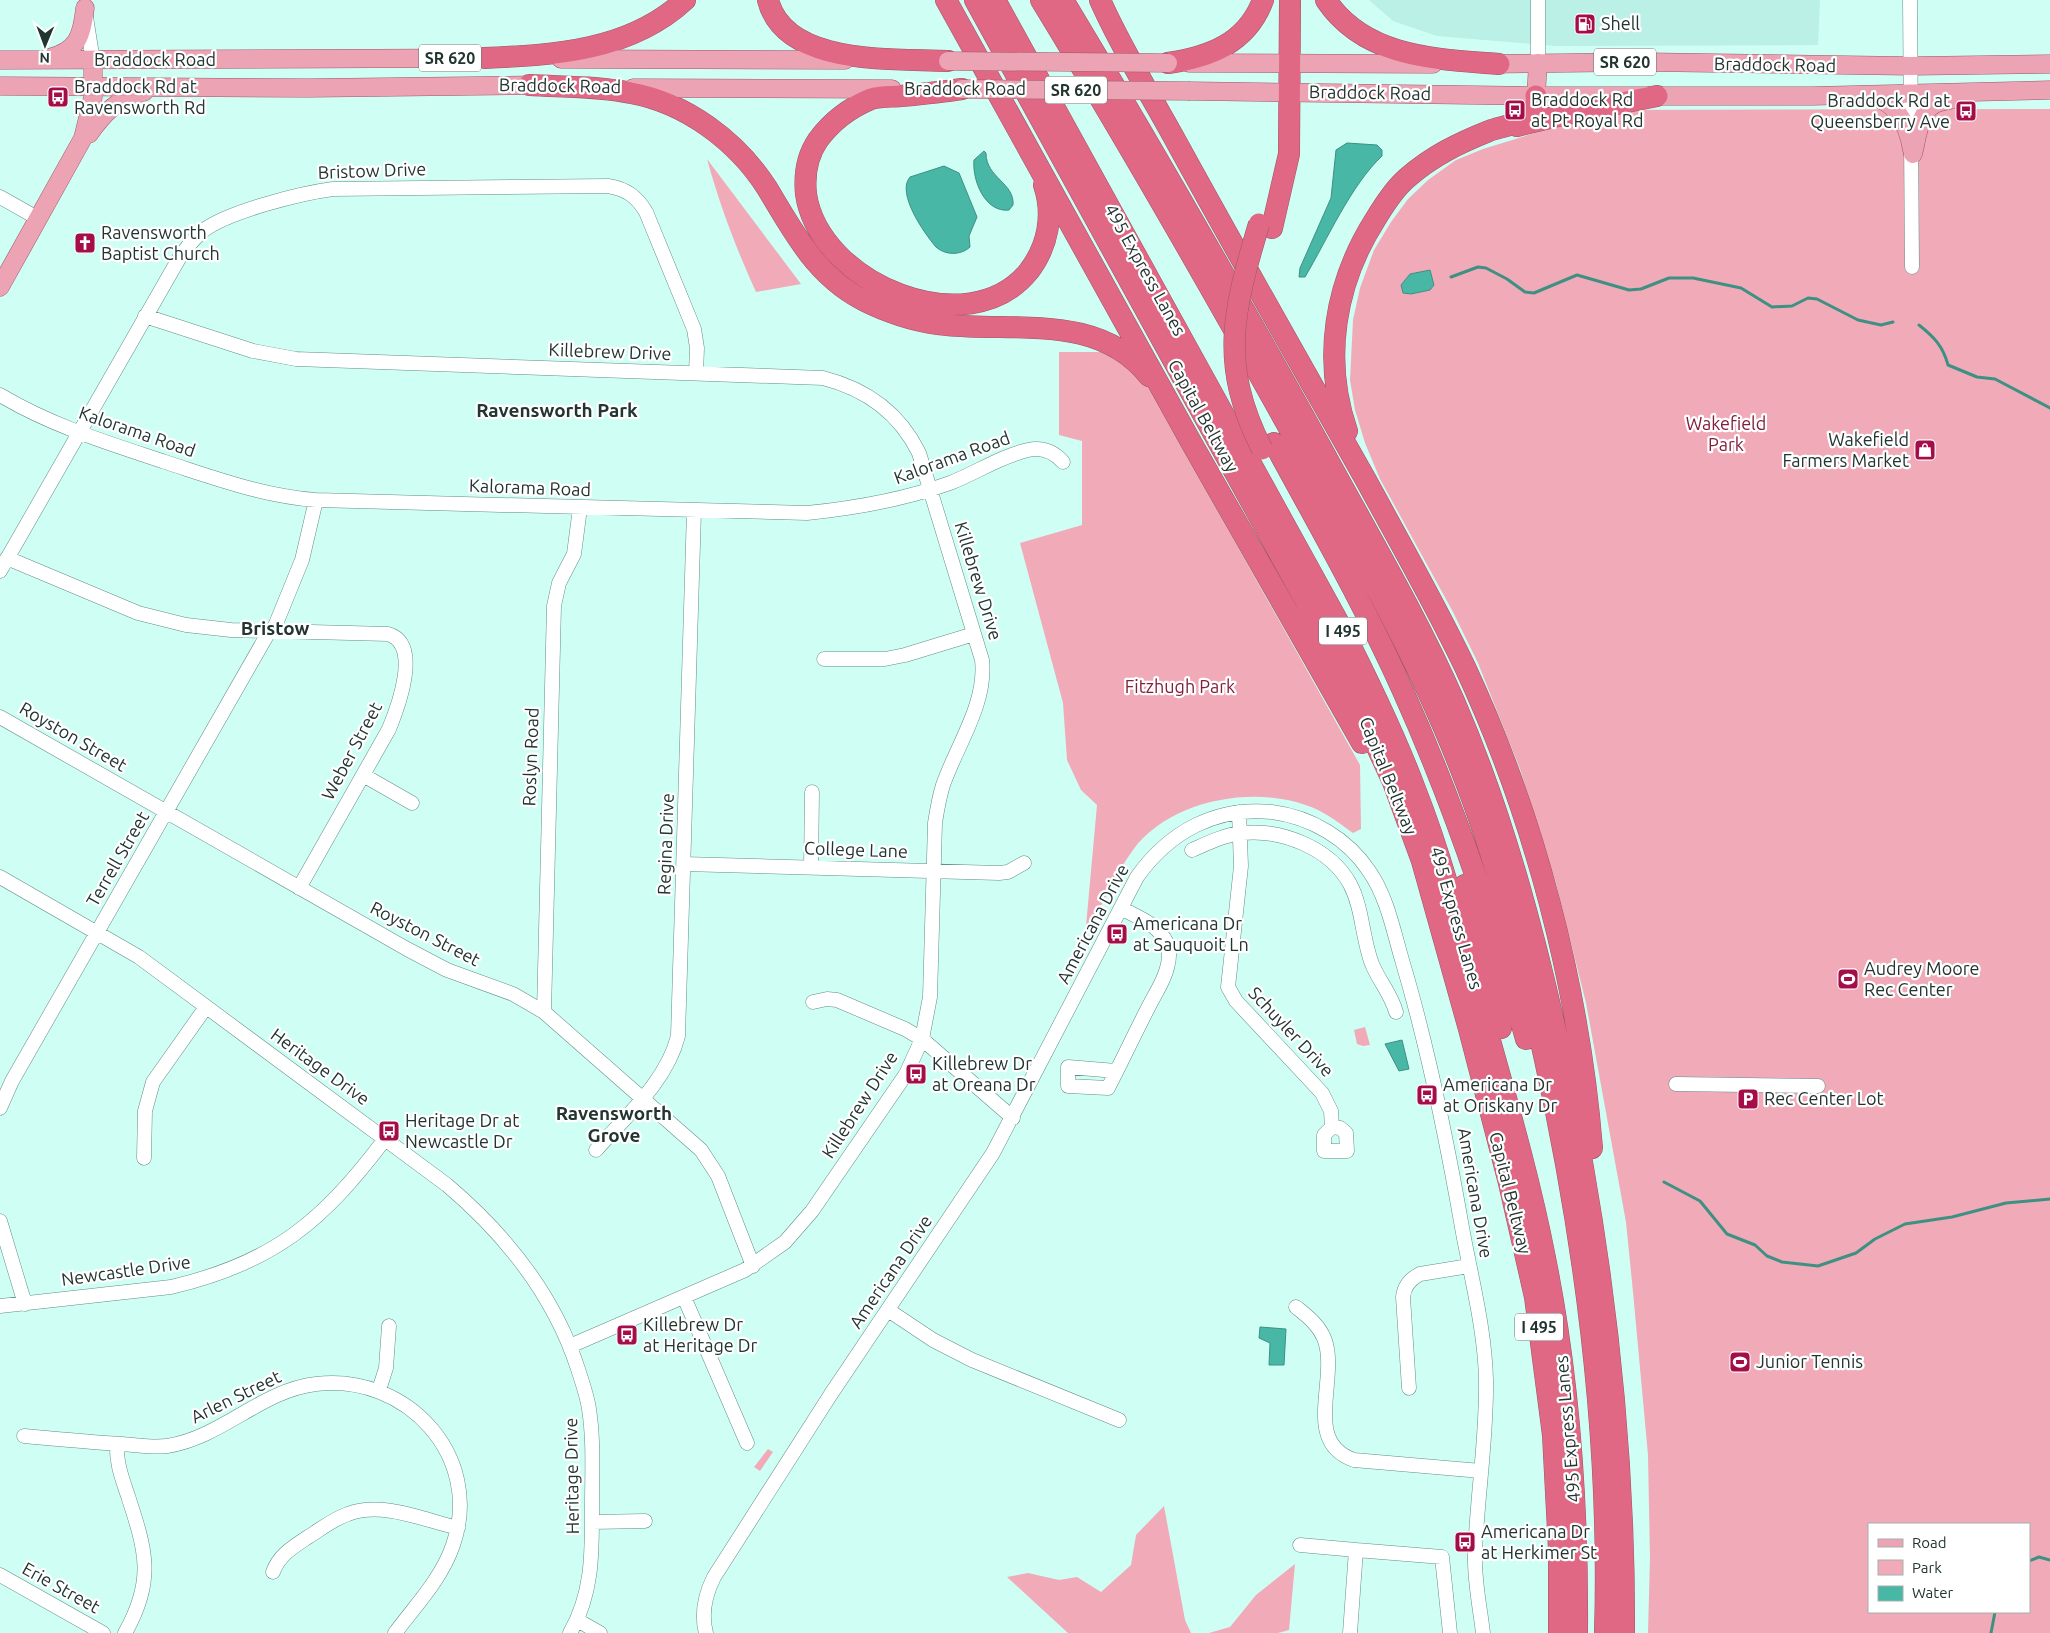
<svg xmlns="http://www.w3.org/2000/svg" width="2050" height="1633" font-family="Ubuntu,sans-serif">
<rect width="100%" height="100%" fill="#cffef4"/>
<!-- built -->
<path fill="#baf0e5" d="M1369,0h451l-2,45 -262,1 -119,-10 -44,-15z"/>
<!-- green -->
<path fill="#f1abb8" fill-rule="evenodd" d="M2050,109v1524h-402l2,-75 -2,-103 -15,-163 -7,-70 -40,-219 -30,-120 -36,-114 -42,-106 -25,-51 -73,-133 -15,-36 -10,-33 -5,-30 3,-60 7,-32 14,-38 17,-28 17,-23 20,-19 28,-20 27,-11 126,-39zM1869,1524h160v88h-160z
M707,159l94,125 -45,8c-20,-44 -36,-86 -49,-133z
M1059,352h48l39,31 214,382 1,64 -8,4c-11,-8 -23,-17 -35,-23 -57,-27 -147,-12 -185,40 -19,26 -33,60 -48,87l12,-132 -16,-15 -14,-30 -4,-57 -43,-160 62,-18v-84l-23,-6z
M1365,1027l5,18 -7,1 -6,-2 -3,-14z
M768,1449l5,3 -13,19 -6,-4z
M1164,1506l21,114 6,13h-123l-61,-56 21,-4 31,7 18,-3 24,15 30,-27 5,-30z
M1295,1564l-6,66 -11,3h-69l21,-6 26,-32z"/>
<!-- water -->
<path fill="#49b7a6" stroke="#3e9083" d="M1347,143l30,2 5,5v6c-31,29 -55,84 -77,121h-6l1,-9 31,-70 5,-48z
M984,151l2,2c0,25 29,30 27,52l-4,5c-24,3 -37,-30 -35,-50z
M944,166l15,7 18,44 -8,19 1,11c-10,9 -25,8 -34,0 -12,-14 -40,-54 -26,-70z
M1430,270l4,15 -4,5 -19,4 -8,-1 -2,-8 9,-11z
M1402,1040l7,29 -10,2 -14,-27z
M1260,1327l26,2 -2,36h-15l1,-22 -11,-5z"/>
<g fill="none" stroke-linecap="round" stroke-linejoin="round">
<!-- stream -->
<path stroke="#3e9083" stroke-width="3" d="M1451,277l27,-10 8,1 21,11 18,13 9,1 43,-18 52,15 12,-1 28,-11h24l48,10 31,19 20,-1 16,-8 9,1 41,21 23,5 12,-3
M1919,325c15,12 24,21 29,40l29,12 18,2 55,29
M1664,1182l36,19 27,33 28,11 12,11 15,6 36,4 38,-13 19,-14 30,-15 47,-7 54,-14 44,-4
M2029,1561l10,-4 11,3
M1991,1633l4,-21"/>
<!-- minor casing -->
<g stroke="#638e86" stroke-width="15">
<path id="minor" d="M1910,0l2,267
M86,17l7,44
M1538,63v-63
M0,197l39,22
M145,316l108,35 43,8 527,19c43,11 76,34 96,75l63,207c5,43 -25,85 -39,125 -4,13 -6,25 -8,38l-5,174 -8,42 -16,35 -94,137 -27,31 -40,28 -175,76
M0,395c52,31 108,48 165,67 50,16 98,34 151,38l491,13c49,-5 96,-13 143,-30 26,-10 51,-27 78,-33 14,-3 26,2 35,12
M7,558l131,55 48,12 45,5 157,4c34,10 10,73 1,95l-90,159
M0,571l181,-316c7,-9 14,-18 23,-25 26,-19 98,-37 129,-41l275,-3c19,3 29,11 38,26l48,117 3,19 -1,25
M273,631l29,-71 14,-60
M824,659h61l20,-4 69,-21
M0,717l407,232 40,21 66,24 31,18 157,138 17,26 35,90
M363,775l49,28
M1239,812l2,54 -13,121 8,14 86,92 9,18 1,16
M1192,850c16,-7 32,-15 50,-17 40,-4 88,15 108,51 13,25 12,54 22,80 7,17 19,30 24,48
M684,864l315,9 9,-1 16,-9
M811,868l1,-76
M0,877l139,80 308,228c59,50 107,110 131,184 4,13 9,26 11,40 5,32 3,66 3,99 0,44 1,85 -22,125
M813,1002l14,-3 10,1 68,29 17,10 91,79
M544,1012l10,-406 5,-23 15,-29 6,-46
M1116,1071l-48,-4v19l40,2c14,-27 27,-55 41,-82 6,-12 15,-25 18,-38 3,-10 3,-21 -3,-30 -9,-15 -29,-22 -43,-30
M1676,1084l142,2
M0,1108l12,-27 258,-451
M1332,1127l8,1 6,5 1,18h-23v-16z
M596,1150c30,-34 71,-69 82,-114l16,-525
M144,1158l1,-47 8,-29 53,-75
M0,1221l25,83
M684,1297l63,146
M0,1306l171,-19c103,-24 152,-66 214,-148
M1296,1307c11,9 22,17 28,31 16,39 -23,104 30,122l127,11
M888,1310l45,30 39,20 147,60
M1409,1388l-6,-91c1,-10 7,-18 17,-23l49,-8
M379,1390l7,-22 3,-42
M24,1436c33,3 65,6 98,8 15,1 31,4 45,2 54,-8 95,-56 149,-62 90,-11 168,72 137,161 -11,33 -37,60 -58,88
M117,1444c-1,19 5,34 11,52 18,55 27,84 -3,137
M592,1522l53,-1
M1300,1545l56,5 -6,83
M1356,1550l86,7 8,76
M273,1572c6,-17 20,-25 35,-35 13,-8 25,-18 40,-23 34,-13 76,6 110,14
M0,1575l103,58
M577,1620l23,13
M706,1633c-5,-19 -1,-38 8,-56l117,-183 162,-241 144,-276c32,-45 79,-71 135,-65 39,5 76,27 97,59 18,26 24,58 33,89 27,90 45,181 61,273 9,48 22,98 23,147 1,58 -9,116 -11,174 -1,26 5,53 8,79"/>
</g>
<!-- major casing -->
<g stroke="#9e5667" stroke-width="19">
<path id="major" d="M49,58c29,-7 33,-23 36,-50
M561,59l284,1
M0,60l498,-2
M1189,63l244,1
M1486,64l158,-2 267,4 139,-2
M0,86l309,2 233,-3
M633,88l259,1
M1190,91l346,5h276l238,-6
M1536,96l2,-33
M1872,97c26,5 36,30 40,53
M89,134c14,-20 30,-37 55,-42
M1913,154c4,-14 6,-43 22,-50 6,-3 13,-4 20,-5
M0,287l83,-149 10,-41v-36"/>
</g>
<!-- highway casing -->
<g stroke="#9e5667" stroke-width="22">
<path id="highway" d="M768,0c17,67 127,58 180,61
M946,0l245,442 171,301
M975,0l356,647 62,135 29,79 47,168 40,154 26,114 18,138 6,115v83
M995,0l346,627c27,53 53,106 74,162 31,78 50,160 72,241 21,75 43,151 58,228 25,124 33,249 32,375
M1041,0c86,141 168,284 248,428 61,111 125,221 171,339 37,93 62,191 84,288 42,190 67,383 61,578
M1063,0c90,149 176,299 260,451 45,83 93,164 131,250 49,113 81,234 107,354 41,191 64,383 63,578
M1100,0c22,50 52,97 78,145 62,113 126,225 189,337 33,61 68,122 98,185 69,148 114,319 127,481
M1326,0c39,58 110,59 173,64
M484,58c71,-3 146,-7 201,-58
M1168,63c42,-6 79,-20 95,-63
M529,85c34,2 69,1 102,8 55,10 106,48 136,95 29,48 51,92 104,116 24,11 50,19 76,21 70,7 152,-12 202,51
M962,89c-20,3 -40,5 -61,7 -9,1 -20,0 -30,3 -22,9 -39,22 -53,41 -11,16 -14,34 -12,54 13,90 163,152 223,77 19,-25 25,-56 15,-86
M1517,126l49,-12 91,-18
M1272,228l17,-74 1,-154
M1347,431c-25,-72 -12,-148 28,-211 9,-15 19,-31 32,-42 25,-22 52,-35 82,-47 11,-4 27,-6 36,-13 8,-5 13,-14 11,-22
M1274,443c44,81 91,163 129,248 51,113 90,229 123,348
M1465,885l36,143"/>
</g>
<!-- minor -->
<use href="#minor" stroke="#fff" stroke-width="14"/>
<!-- major -->
<use href="#major" stroke="#eca4b5" stroke-width="18"/>
<!-- highway -->
<use href="#highway" stroke="#e06884" stroke-width="21"/>
<!-- major-bridge casing -->
<g stroke="#9e5667" stroke-width="19" stroke-linecap="butt">
<path id="major-bridge" d="M948,61l220,2
M962,89l228,2"/>
</g>
<!-- highway-bridge casing -->
<g stroke="#9e5667" stroke-width="22" stroke-linecap="butt">
<path id="highway-bridge" d="M1259,224c-26,87 -40,140 3,225"/>
</g>
<!-- major-bridge -->
<use href="#major-bridge" stroke="#eca4b5" stroke-width="18"/>
<!-- highway-bridge -->
<use href="#highway-bridge" stroke="#e06884" stroke-width="21"/>
</g>
<!-- icons -->
<defs>
<g id="fuel-square" transform="scale(1.125)"><rect x="-9" y="-9" width="18" height="18" rx="4" fill="#a40d48" stroke="#fff"/><path d="M-5.5-6h7V0h2V4h1.3V-2.5L3-4.5l.8-.8L6-3V5H2.5V1h-1V6h-7ZM-4.2-4.7v3.2H.2V-4.7Z" fill="#fff"/></g>
<g id="bus-square" transform="scale(1.125)"><rect x="-9" y="-9" width="18" height="18" rx="4" fill="#a40d48" stroke="#fff"/><path d="M-5-6H5V4H4V6H2V4H-2V6H-4V4H-5ZM-3.5-4V0h7V-4ZM-3.5 1.2v1.5H-2V1.2ZM2 1.2v1.5H3.5V1.2Z" fill="#fff"/></g>
<g id="church-square" transform="scale(1.125)"><rect x="-9" y="-9" width="18" height="18" rx="4" fill="#a40d48" stroke="#fff"/><path d="M-1.2-6h2.4v3.5h3.3v2.4h-3.3V6h-2.4V-.1h-3.3v-2.4h3.3Z" fill="#fff"/></g>
<g id="shop-square" transform="scale(1.125)"><rect x="-9" y="-9" width="18" height="18" rx="4" fill="#a40d48" stroke="#fff"/><path d="M-5-2.5h2.3a2.7 3.5 0 0 1 5.4 0H5L5.5 6h-11ZM-1.5-2.5h3a1.5 2.3 0 0 0-3 0Z" fill="#fff"/></g>
<g id="stadium-square" transform="scale(1.125)"><rect x="-9" y="-9" width="18" height="18" rx="4" fill="#a40d48" stroke="#fff"/><path d="M0-5a6.5 5 0 1 0 0 10a6.5 5 0 1 0 0-10ZM-3.5-1.8h7v3.6h-7Z" fill="#fff"/></g>
<g id="parking-square" transform="scale(1.125)"><rect x="-9" y="-9" width="18" height="18" rx="4" fill="#a40d48" stroke="#fff"/><path d="M-3.5-5.5H1a3.5 3.5 0 0 1 0 7H-1V5.5H-3.5ZM-1-3.4V-.6H.8a1.4 1.4 0 0 0 0-2.8Z" fill="#fff"/></g>
</defs>
<g fill-rule="evenodd">
<use href="#fuel-square" x="1585" y="24"/>
<use href="#bus-square" x="58" y="97"/>
<use href="#bus-square" x="1515" y="110"/>
<use href="#bus-square" x="1966" y="111"/>
<use href="#church-square" x="85" y="243"/>
<use href="#shop-square" x="1925" y="450"/>
<use href="#bus-square" x="1117" y="934"/>
<use href="#stadium-square" x="1848" y="979"/>
<use href="#bus-square" x="916" y="1074"/>
<use href="#bus-square" x="1427" y="1095"/>
<use href="#parking-square" x="1748" y="1099"/>
<use href="#bus-square" x="389" y="1131"/>
<use href="#bus-square" x="627" y="1335"/>
<use href="#stadium-square" x="1740" y="1362"/>
<use href="#bus-square" x="1465" y="1542"/>
</g>
<g text-anchor="middle" stroke-width="4.5" stroke-linejoin="round" paint-order="stroke">
<!-- shield labels -->
<g fill="#fff" stroke="#65726f" stroke-width="1">
<rect x="419" y="44.5" width="62" height="27" rx="4"/>
<rect x="1594" y="48.5" width="62" height="27" rx="4"/>
<rect x="1045" y="76.5" width="62" height="27" rx="4"/>
<rect x="1319" y="617.5" width="48" height="27" rx="4"/>
<rect x="1515" y="1313.5" width="48" height="27" rx="4"/>
</g>
<g font-size="16" font-weight="bold" fill="#233531">
<text x="450" y="64">SR 620</text>
<text x="1625" y="68">SR 620</text>
<text x="1076" y="96">SR 620</text>
<text x="1343" y="637">I 495</text>
<text x="1539" y="1333">I 495</text>
</g>
<!-- poi labels -->
<g font-size="18" fill="#233531" stroke="#fff" text-anchor="start">
<text x="1601" y="30">Shell</text>
<text x="74" y="93">Braddock Rd at<tspan x="74" dy="21">Ravensworth Rd</tspan></text>
<text x="1531" y="106">Braddock Rd<tspan x="1531" dy="21">at Pt Royal Rd</tspan></text>
<text x="1950" y="107" text-anchor="end">Braddock Rd at<tspan x="1950" dy="21">Queensberry Ave</tspan></text>
<text x="101" y="239">Ravensworth<tspan x="101" dy="21">Baptist Church</tspan></text>
<text x="1909" y="446" text-anchor="end">Wakefield<tspan x="1909" dy="21">Farmers Market</tspan></text>
<text x="1133" y="930">Americana Dr<tspan x="1133" dy="21">at Sauquoit Ln</tspan></text>
<text x="1864" y="975">Audrey Moore<tspan x="1864" dy="21">Rec Center</tspan></text>
<text x="932" y="1070">Killebrew Dr<tspan x="932" dy="21">at Oreana Dr</tspan></text>
<text x="1443" y="1091">Americana Dr<tspan x="1443" dy="21">at Oriskany Dr</tspan></text>
<text x="1764" y="1105">Rec Center Lot</text>
<text x="405" y="1127">Heritage Dr at<tspan x="405" dy="21">Newcastle Dr</tspan></text>
<text x="643" y="1331">Killebrew Dr<tspan x="643" dy="21">at Heritage Dr</tspan></text>
<text x="1756" y="1368">Junior Tennis</text>
<text x="1481" y="1538">Americana Dr<tspan x="1481" dy="21">at Herkimer St</tspan></text>
</g>
<!-- street labels -->
<g font-size="18" fill="#233531" stroke="#fff">
<text x="155" y="66">Braddock Road</text>
<text transform="translate(1775 65) rotate(1)" y="6">Braddock Road</text>
<text transform="translate(560 86) rotate(1)" y="6">Braddock Road</text>
<text x="965" y="95">Braddock Road</text>
<text transform="translate(1370 93) rotate(1)" y="6">Braddock Road</text>
<text transform="translate(372 171) rotate(-2)" y="6">Bristow Drive</text>
<text transform="translate(1145 270) rotate(61)" y="6">495 Express Lanes</text>
<text transform="translate(610 352) rotate(2)" y="6">Killebrew Drive</text>
<text transform="translate(1203 416) rotate(61)" y="6">Capital Beltway</text>
<text transform="translate(137 432) rotate(19)" y="6">Kalorama Road</text>
<text transform="translate(952 458) rotate(-20)" y="6">Kalorama Road</text>
<text transform="translate(530 488) rotate(2)" y="6">Kalorama Road</text>
<text transform="translate(978 581) rotate(73)" y="6">Killebrew Drive</text>
<text transform="translate(73 737) rotate(30)" y="6">Royston Street</text>
<text transform="translate(352 751) rotate(-62)" y="6">Weber Street</text>
<text transform="translate(531 757) rotate(-88)" y="6">Roslyn Road</text>
<text transform="translate(1388 776) rotate(68)" y="6">Capital Beltway</text>
<text transform="translate(666 844) rotate(-88)" y="6">Regina Drive</text>
<text transform="translate(856 850) rotate(2)" y="6">College Lane</text>
<text transform="translate(118 859) rotate(-60)" y="6">Terrell Street</text>
<text transform="translate(1456 918) rotate(74)" y="6">495 Express Lanes</text>
<text transform="translate(1093 924) rotate(-62)" y="6">Americana Drive</text>
<text transform="translate(425 934) rotate(27)" y="6">Royston Street</text>
<text transform="translate(1291 1032) rotate(47)" y="6">Schuyler Drive</text>
<text transform="translate(320 1067) rotate(36)" y="6">Heritage Drive</text>
<text transform="translate(860 1105) rotate(-57)" y="6">Killebrew Drive</text>
<text transform="translate(1475 1193) rotate(80)" y="6">Americana Drive</text>
<text transform="translate(1510 1193) rotate(76)" y="6">Capital Beltway</text>
<text transform="translate(126 1271) rotate(-8)" y="6">Newcastle Drive</text>
<text transform="translate(891 1272) rotate(-56)" y="6">Americana Drive</text>
<text transform="translate(236 1397) rotate(-26)" y="6">Arlen Street</text>
<text transform="translate(1568 1429) rotate(-95)" y="6">495 Express Lanes</text>
<text transform="translate(572 1476) rotate(-91)" y="6">Heritage Drive</text>
<text transform="translate(61 1588) rotate(29)" y="6">Erie Street</text>
</g>
<!-- park labels -->
<g font-size="18" fill="#81203d" stroke="#fff">
<text x="1726" y="430">Wakefield<tspan x="1726" dy="21">Park</tspan></text>
<text x="1180" y="693">Fitzhugh Park</text>
</g>
<!-- neighbourhood labels -->
<g font-size="19" font-weight="bold" fill="#233531" stroke="#fff">
<text x="557" y="417">Ravensworth Park</text>
<text x="275" y="635">Bristow</text>
<text x="614" y="1120">Ravensworth<tspan x="614" dy="22">Grove</tspan></text>
</g>
</g>
<!-- legend -->
<rect x="1868" y="1523" width="162" height="90" fill="#ffffff" stroke="#a7aead"/>
<rect x="1878" y="1539" width="25" height="8" fill="#eca4b5" stroke="#a7aead"/>
<text x="1912" y="1548" font-size="15" fill="#233531">Road</text>
<rect x="1878" y="1560" width="25" height="15" fill="#f1abb8" stroke="#a7aead"/>
<text x="1912" y="1573" font-size="15" fill="#233531">Park</text>
<rect x="1878" y="1586" width="25" height="15" fill="#49b7a6" stroke="#a7aead"/>
<text x="1912" y="1598" font-size="15" fill="#233531">Water</text>
<!-- north arrow -->
<g transform="translate(45 45) rotate(181)" stroke="#ffffff" stroke-width="4" paint-order="stroke">
<path d="M0-4L9 19L0 12L-9 19Z" fill="#233531"/>
<text y="-8" font-size="14" font-weight="bold" text-anchor="middle" fill="#233531">N</text>
</g>
</svg>
